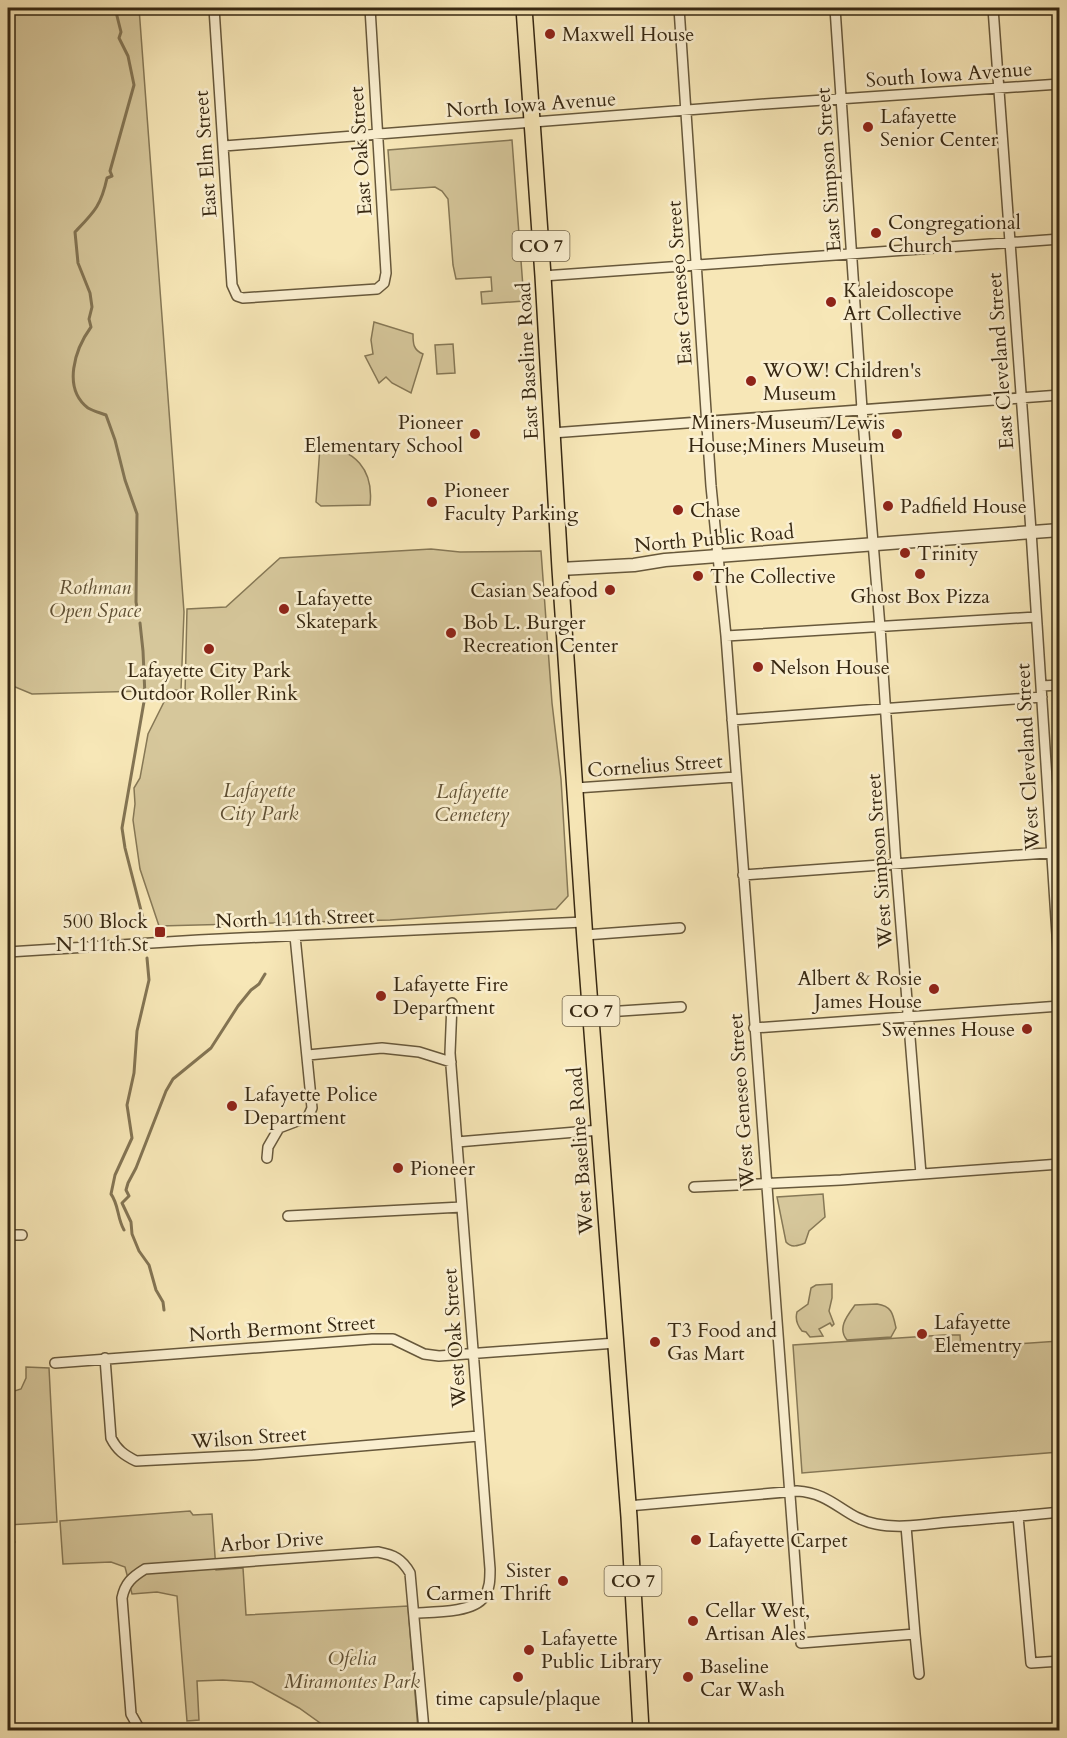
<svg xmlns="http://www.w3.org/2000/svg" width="1067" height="1738" font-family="Cardo,serif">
<rect width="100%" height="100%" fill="#f7e7b7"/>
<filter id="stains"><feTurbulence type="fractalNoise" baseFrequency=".00333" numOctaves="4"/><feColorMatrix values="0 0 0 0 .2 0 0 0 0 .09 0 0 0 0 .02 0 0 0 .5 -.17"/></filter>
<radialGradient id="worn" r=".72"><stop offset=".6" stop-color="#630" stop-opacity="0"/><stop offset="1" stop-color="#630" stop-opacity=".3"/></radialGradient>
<!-- green -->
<path fill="#d6c79b" stroke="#867856" stroke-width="1.5" d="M8,8h131l45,604 -3,78 -149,4 -24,-10z
M512,140l12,161 -42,3 -1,-12 11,-1 -1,-14 -35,2 -3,-14 -5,-66 -6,-8 -7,-4 -44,3 -3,-40z
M374,322l39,12c0,9 0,16 10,20l-12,39 -19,-10 -6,-6 -7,6 -14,-27 8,-2 -2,-14z
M453,344l2,29 -18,1 -2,-29z
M320,447c35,1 54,23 50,58l-49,1 -5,-4z
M431,549l29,3 81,-1 11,152 9,76 7,117 -12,13 -166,11 -231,6 -19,-57 -7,-49 2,-16 -1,-16 6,-10 8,-44 20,-40h17l2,-85 39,-2 54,-49z
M823,1194l2,23 -16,14 -4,12c-7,3 -14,5 -19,-1l-9,-45z
M832,1284v14l-3,13 5,13 -2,2 -2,-3 -11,6 4,7 -13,1 -4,-5 -4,-1c-5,-6 -7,-12 -5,-19l11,-8 3,-16 5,-3z
M877,1304c15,2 16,10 19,24l-5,9 -44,3c-10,-12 0,-24 8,-35z
M944,1335h16l1,13 98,-7v111l-257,21 -9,-128z
M26,1367l23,1 8,154 -49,3v-132l13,-4 5,-11z
M190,1511l3,4 19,-1 4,56 27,-2 3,47 162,-9 10,124h-88l-31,-22 -47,-26 -29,-2 -26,1 2,39 -12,1 -10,-125 -20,-4 -25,2 -7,-27 -14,-5 -48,2 -3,-43z"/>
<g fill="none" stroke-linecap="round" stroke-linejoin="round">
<!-- stream -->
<path stroke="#837453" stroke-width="3" d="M115,8l6,24 -2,6 9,18 6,29 -24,86 2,5 -5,2c-6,28 -13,34 -32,54l3,31 12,30 2,14 -3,12 2,8c-16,22 -29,61 -3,81 5,3 13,5 18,7l9,25 10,40 12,34 -1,88 2,11
M140,623l3,28 2,45 -23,132 3,20 20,78
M124,1230c-7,-12 -5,-25 -13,-36l4,-19 17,-37 -5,-33 7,-32 3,-42 12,-51 -2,-22
M164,1310l-1,-8 -7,-12 -7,-25 -10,-14 -7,-17 -1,-12 -9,-19 7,-7 -3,-6 2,-7 8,-15 30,-77 7,-12 38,-31 27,-42 13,-16 8,-6 6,-10
M8,1552l6,-10"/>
<!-- minor casing -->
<g stroke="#67583b" stroke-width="12">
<path id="minor" d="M214,8l18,277 5,11 6,2 134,-9 7,-6 2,-10 -16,-265
M679,8l32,478 15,150 75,1007 114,-9 4,40
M835,8l27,401 18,218 16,237 25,310
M993,8l38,523 29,450
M224,146l541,-42 295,-20
M543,276l517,-37
M552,433l508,-38
M726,636l310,-19
M1041,686l19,-1
M732,720l310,-23
M576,788l160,-11
M743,875l317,-23
M585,935l95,-7
M8,952l191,-12 385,-18
M591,1013l90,-6
M754,1028l306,-22
M308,1055l74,-7 37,4 32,10
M457,1142l143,-12
M267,1158l1,-11 11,-19 29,-11 4,-9 -17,-172
M694,1187l147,-7 219,-16
M288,1216l174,-9
M8,1235h14
M105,1358l6,80c6,12 13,17 25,23l117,-6 226,-19
M55,1363l317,-24h21l31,15 15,2 177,-13
M628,1506l169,-15c36,2 47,27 79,33 24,5 50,0 73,-2 37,-3 74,-6 111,-10
M1018,1516l13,147 29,-2
M906,1526l9,108
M415,1613c18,-1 58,0 69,-16 6,-8 6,-18 6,-28l-40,-516 2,-50
M140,1730l-9,-16 -9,-116c3,-15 10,-21 23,-29l233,-17c16,3 24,7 32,21l14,157"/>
</g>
<!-- tertiary casing -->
<g stroke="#67583b" stroke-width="15">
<path id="tertiary" d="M560,569l74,-4 31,-5 395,-30"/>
</g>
<!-- primary casing -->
<g stroke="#372812" stroke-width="18">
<path id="primary" d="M524,8l19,268 17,293 25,371 44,577 12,213"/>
</g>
<!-- minor -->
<use href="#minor" stroke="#faefd0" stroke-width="9"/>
<!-- tertiary -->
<use href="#tertiary" stroke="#faefd0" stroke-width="12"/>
<!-- primary -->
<use href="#primary" stroke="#f7e7b7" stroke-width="15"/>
</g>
<!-- markers -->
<g fill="#8f2418" stroke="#faefd0" stroke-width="2">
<circle cx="550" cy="34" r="6"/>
<circle cx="868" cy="127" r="6"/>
<circle cx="876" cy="233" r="6"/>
<circle cx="831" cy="302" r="6"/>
<circle cx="751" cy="381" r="6"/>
<circle cx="475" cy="434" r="6"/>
<circle cx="897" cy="434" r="6"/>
<circle cx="432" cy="502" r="6"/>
<circle cx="888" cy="506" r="6"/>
<circle cx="678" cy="510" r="6"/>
<circle cx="905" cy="553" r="6"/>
<circle cx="920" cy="574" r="6"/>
<circle cx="698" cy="576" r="6"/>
<circle cx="610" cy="590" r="6"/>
<circle cx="284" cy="609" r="6"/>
<circle cx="451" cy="633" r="6"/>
<circle cx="209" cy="649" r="6"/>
<circle cx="758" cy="667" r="6"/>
<rect x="154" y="926" width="12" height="12" rx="3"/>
<circle cx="934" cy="989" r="6"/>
<circle cx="381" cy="996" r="6"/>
<circle cx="1027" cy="1029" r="6"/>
<circle cx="232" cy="1106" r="6"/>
<circle cx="398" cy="1168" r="6"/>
<circle cx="922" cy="1334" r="6"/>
<circle cx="655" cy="1342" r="6"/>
<circle cx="696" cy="1540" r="6"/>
<circle cx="563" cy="1581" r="6"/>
<circle cx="693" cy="1621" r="6"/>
<circle cx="529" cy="1650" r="6"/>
<circle cx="518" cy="1677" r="6"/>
<circle cx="688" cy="1677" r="6"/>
</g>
<g text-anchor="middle" stroke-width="5" stroke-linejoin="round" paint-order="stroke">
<!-- shield labels -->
<g fill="#faefd0" stroke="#72644b" stroke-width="1.5">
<rect x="512.5" y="231" width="57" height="30" rx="4.5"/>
<rect x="562.5" y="996" width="57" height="30" rx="4.5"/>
<rect x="604.5" y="1566" width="57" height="30" rx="4.5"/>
</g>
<g font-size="18" font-weight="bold" fill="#372812">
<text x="541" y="252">CO 7</text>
<text x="591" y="1017">CO 7</text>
<text x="633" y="1587">CO 7</text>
</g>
<!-- poi labels -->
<g font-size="20" fill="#372812" stroke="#faefd0" text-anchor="start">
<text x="562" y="41">Maxwell House</text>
<text x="880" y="123">Lafayette<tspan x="880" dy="23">Senior Center</tspan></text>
<text x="888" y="229">Congregational<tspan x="888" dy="23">Church</tspan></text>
<text x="843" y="297">Kaleidoscope<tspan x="843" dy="23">Art Collective</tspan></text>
<text x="763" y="377">WOW! Children's<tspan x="763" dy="23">Museum</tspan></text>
<text x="463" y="429" text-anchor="end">Pioneer<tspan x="463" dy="23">Elementary School</tspan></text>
<text x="885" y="429" text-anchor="end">Miners Museum/Lewis<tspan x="885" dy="23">House;Miners Museum</tspan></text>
<text x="444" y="497">Pioneer<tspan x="444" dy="23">Faculty Parking</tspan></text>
<text x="900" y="513">Padfield House</text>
<text x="690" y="517">Chase</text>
<text x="917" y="560">Trinity</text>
<text x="710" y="583">The Collective</text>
<text x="598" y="597" text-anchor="end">Casian Seafood</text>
<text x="920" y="603" text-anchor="middle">Ghost Box Pizza</text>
<text x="296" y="605">Lafayette<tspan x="296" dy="23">Skatepark</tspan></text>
<text x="463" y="629">Bob L. Burger<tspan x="463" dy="23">Recreation Center</tspan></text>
<text x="770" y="674">Nelson House</text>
<text x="209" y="677" text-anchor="middle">Lafayette City Park<tspan x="209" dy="23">Outdoor Roller Rink</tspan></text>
<text x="148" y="928" text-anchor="end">500 Block<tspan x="148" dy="23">N 111th St</tspan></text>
<text x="922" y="985" text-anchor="end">Albert &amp; Rosie<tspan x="922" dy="23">James House</tspan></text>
<text x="393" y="991">Lafayette Fire<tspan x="393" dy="23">Department</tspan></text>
<text x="1015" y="1036" text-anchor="end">Swennes House</text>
<text x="244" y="1101">Lafayette Police<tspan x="244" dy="23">Department</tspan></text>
<text x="410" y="1175">Pioneer</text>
<text x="934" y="1329">Lafayette<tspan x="934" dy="23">Elementry</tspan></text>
<text x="667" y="1337">T3 Food and<tspan x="667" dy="23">Gas Mart</tspan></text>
<text x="708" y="1547">Lafayette Carpet</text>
<text x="551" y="1577" text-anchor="end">Sister<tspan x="551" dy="23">Carmen Thrift</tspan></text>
<text x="705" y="1617">Cellar West,<tspan x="705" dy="23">Artisan Ales</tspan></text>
<text x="541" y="1645">Lafayette<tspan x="541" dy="23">Public Library</tspan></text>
<text x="700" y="1673">Baseline<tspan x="700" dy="23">Car Wash</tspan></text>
<text x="518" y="1705" text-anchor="middle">time capsule/plaque</text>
</g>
<!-- street labels -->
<g font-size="20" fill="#372812" stroke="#faefd0">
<text transform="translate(949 74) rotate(-4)" y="7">South Iowa Avenue</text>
<text transform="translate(531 104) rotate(-4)" y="7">North Iowa Avenue</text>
<text transform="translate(360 151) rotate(-94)" y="7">East Oak Street</text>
<text transform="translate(205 154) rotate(-94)" y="7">East Elm Street</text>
<text transform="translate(828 170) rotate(-94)" y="7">East Simpson Street</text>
<text transform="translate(679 283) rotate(-94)" y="7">East Geneseo Street</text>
<text transform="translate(527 361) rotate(-93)" y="7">East Baseline Road</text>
<text transform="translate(1000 361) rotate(-94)" y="7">East Cleveland Street</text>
<text transform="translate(714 538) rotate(-5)" y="7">North Public Road</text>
<text transform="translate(1027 757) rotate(-93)" y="7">West Cleveland Street</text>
<text transform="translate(655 765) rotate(-4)" y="7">Cornelius Street</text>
<text transform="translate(879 861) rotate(-94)" y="7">West Simpson Street</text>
<text transform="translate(295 918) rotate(-2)" y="7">North 111th Street</text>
<text transform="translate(741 1101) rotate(-94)" y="7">West Geneseo Street</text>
<text transform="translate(580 1151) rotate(-94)" y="7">West Baseline Road</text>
<text transform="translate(282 1328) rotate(-4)" y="7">North Bermont Street</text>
<text transform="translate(454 1338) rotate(-94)" y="7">West Oak Street</text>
<text transform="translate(249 1437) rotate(-4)" y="7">Wilson Street</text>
<text transform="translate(272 1541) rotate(-4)" y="7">Arbor Drive</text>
</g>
<!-- park labels -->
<g font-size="20" font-style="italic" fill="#5f5034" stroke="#faefd0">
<text x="95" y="594">Rothman<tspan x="95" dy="23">Open Space</tspan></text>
<text x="259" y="797">Lafayette<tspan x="259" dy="23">City Park</tspan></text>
<text x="472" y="798">Lafayette<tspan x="472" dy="23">Cemetery</tspan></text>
<text x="352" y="1665">Ofelia<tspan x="352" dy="23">Miramontes Park</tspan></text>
</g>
</g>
<!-- margin -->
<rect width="1067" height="1738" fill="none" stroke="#f7e7b7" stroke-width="30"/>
<rect x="9" y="9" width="1049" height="1720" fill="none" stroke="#372812" stroke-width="3"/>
<rect x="15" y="15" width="1037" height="1708" fill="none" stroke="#372812" stroke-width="1.5"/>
<rect width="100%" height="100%" filter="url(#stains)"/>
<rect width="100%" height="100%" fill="url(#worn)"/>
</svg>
